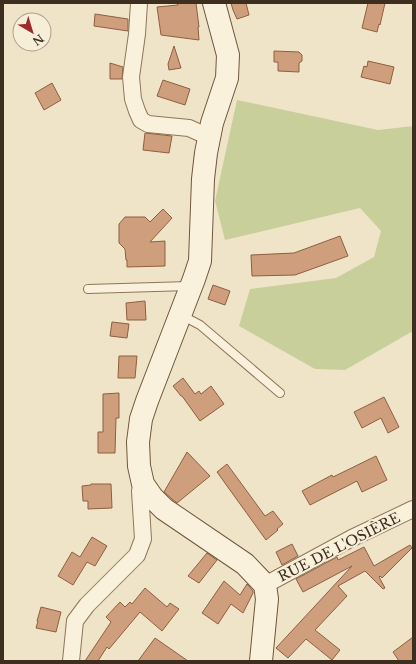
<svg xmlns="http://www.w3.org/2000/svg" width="416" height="664" font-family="'Libre Baskerville',serif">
<rect width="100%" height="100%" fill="#f0e4c8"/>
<!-- green -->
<path fill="#c9cf9b" d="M237,100l141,30 35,-4v205l-68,39 -30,-1 -76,-43 11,-37 86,-11 38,-21 7,-26 -21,-23 -135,32 -10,-39z"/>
<!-- building -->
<path fill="#cf9f7d" stroke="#8d5f41" d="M177,3h19l3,24h-1l1,13 -38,-5 -4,-28 21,-2z
M231,3h15l3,12 -12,4 -4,-9z
M368,3h17l-5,22 -1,-1 -2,8 -15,-4z
M95,14l33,5v12l-34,-5z
M174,46l7,22 -12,2 -1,-6z
M274,51l25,1 3,3v6l-3,2v9l-21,-1v-9h-4z
M368,61l26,6 -4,17 -29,-7 3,-11 3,1z
M110,63l13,4 -1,12h-12z
M163,80l27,9 -5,16 -28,-9z
M52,83l9,17 -17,10 -9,-17z
M145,133l27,3 -3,17 -26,-3z
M163,209l9,9 -22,24 15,-1v25l-38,1v-7h-1l-1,-11 -6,-6v-19l6,-7h20l5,5z
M340,236l8,20 -53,19 -43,1 -1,-21 43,-2z
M213,285l17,6 -5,14 -17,-6z
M145,301l1,19h-19l-1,-17z
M112,322l17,2 -2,14 -17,-2z
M119,356h18l-2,22h-17z
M183,378l12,16 4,-3 2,3 10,-8 13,18 -24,17 -18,-25h-1l-8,-10z
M119,393v25h-3l-1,35h-17v-21h5v-38z
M384,397l15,30 -11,6 -7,-15 -19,10 -8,-16z
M187,452l23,24 -33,27 -5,-4 -8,-7z
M376,456l11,24 -25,12 -5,-11 -47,24 -8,-14 30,-16 1,2z
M227,464l38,52 8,-5 10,13 -6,5 1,1 -12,10 -49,-68z
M91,484h20l1,24 -24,1v-8h-5l-1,-15 9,-1z
M92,537l15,9 -12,20 -8,-4 -14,23 -15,-9 14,-24 8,5z
M292,544l6,12 -16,9 -6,-13z
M410,545l2,3 -30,30 -2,-2 -1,1 6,11 -2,1 -18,-18 -27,15 9,10 -32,34 25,20 -8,10 -26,-21 -18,19 -12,-10 76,-82 -49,26 -7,-13 41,-22 1,3 26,-13 10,19z
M207,553l10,7 -18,23 -11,-7z
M224,581l16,14 7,-11 6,7v2l-10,20 -12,-9 -13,20 -16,-11z
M145,588l22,19 3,-4 9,6 -17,22 -22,-19 -31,37 -2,-2 -9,14h-13l26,-39 -5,-5 14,-15 5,5 5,-5 2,2z
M41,607l20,5 -5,20 -20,-4 2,-7h-1z
M413,637v24h-14l-6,-9z
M155,638l33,23h-50z"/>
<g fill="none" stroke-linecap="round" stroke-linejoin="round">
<!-- lane casing -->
<g stroke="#8d765c" stroke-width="10">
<path id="lane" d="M88,289l101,-3
M181,315l19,10 80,68"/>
</g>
<!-- street casing -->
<g stroke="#8d765c" stroke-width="18">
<path id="street" d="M139,3l-2,31 -6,43 2,22 4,12 4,9 7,4 41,4 20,9
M265,585l87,-47 61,-29
M71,661l4,-40 12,-16 50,-50 6,-16 -3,-48 3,-7"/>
</g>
<!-- secondary casing -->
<g stroke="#6f573f" stroke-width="24">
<path id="secondary" d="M214,3l14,52 -1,23 -15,45 -6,30 -3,26 -3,82 -6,18 -47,122 -6,18 -3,23 1,24 4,18 9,13 12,12 81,55 20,21 2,14 -6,62"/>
</g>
<!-- lane -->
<use href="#lane" stroke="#faf1dc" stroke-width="8"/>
<!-- street -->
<use href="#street" stroke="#faf1dc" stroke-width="16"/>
<!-- secondary -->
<use href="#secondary" stroke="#faf1dc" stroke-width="22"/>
</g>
<g text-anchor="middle" stroke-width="4" stroke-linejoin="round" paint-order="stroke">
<!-- street labels -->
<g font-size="14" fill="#3d2e20" stroke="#f7eed8">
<text transform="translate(339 547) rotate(-27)" y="5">RUE DE L'OSIÈRE</text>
</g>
</g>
<!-- border -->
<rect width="416" height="664" fill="none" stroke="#3d2e20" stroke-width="8"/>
<!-- north arrow -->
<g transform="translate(32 32) rotate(142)"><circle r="19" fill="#f7eed8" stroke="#ada18e"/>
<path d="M0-3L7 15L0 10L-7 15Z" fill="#9e2a2b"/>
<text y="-6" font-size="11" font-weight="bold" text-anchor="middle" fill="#3d2e20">N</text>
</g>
</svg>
